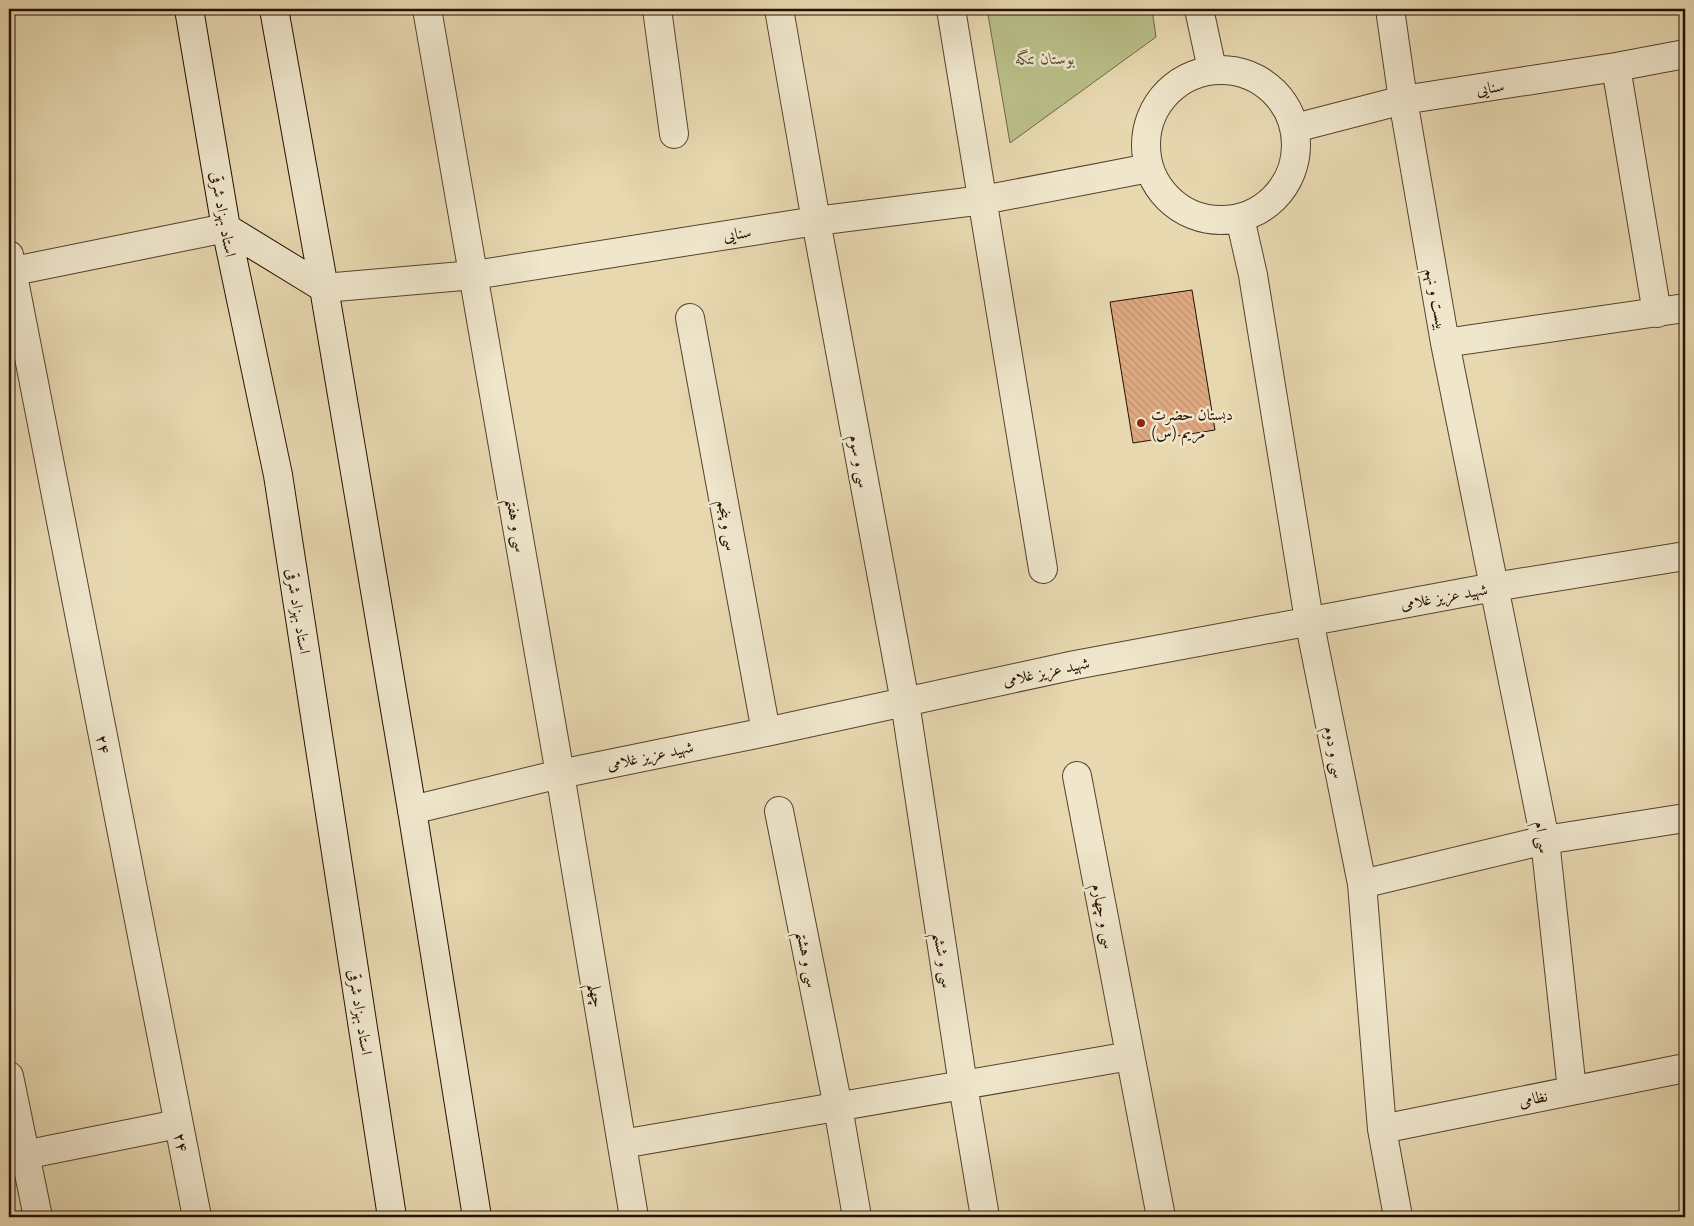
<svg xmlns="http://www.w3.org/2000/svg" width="1694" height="1226" font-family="Cardo,Amiri,serif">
<defs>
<pattern id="building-back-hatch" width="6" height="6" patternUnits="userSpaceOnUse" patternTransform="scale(1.25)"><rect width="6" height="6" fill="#dea981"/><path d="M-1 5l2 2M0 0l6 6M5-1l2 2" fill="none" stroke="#be906e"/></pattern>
</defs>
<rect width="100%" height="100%" fill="#e7d8b0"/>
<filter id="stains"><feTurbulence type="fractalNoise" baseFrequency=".004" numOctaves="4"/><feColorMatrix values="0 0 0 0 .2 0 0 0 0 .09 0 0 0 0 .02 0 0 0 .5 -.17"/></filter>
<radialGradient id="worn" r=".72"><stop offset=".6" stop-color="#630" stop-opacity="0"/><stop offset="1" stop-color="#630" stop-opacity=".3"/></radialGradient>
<!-- park -->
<path fill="#b9be88" stroke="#706744" d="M987,9h165l4,28 -146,106z"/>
<!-- building -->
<path fill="url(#building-back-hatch)" stroke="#271001" d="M1192,290l23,140 -82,13 -23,-141z"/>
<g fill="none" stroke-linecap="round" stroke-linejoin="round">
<!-- street casing -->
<g stroke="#57422d" stroke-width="30">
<path id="street" d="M427,9l133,765 74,443
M657,9l17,125
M779,9l37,212 89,481 58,383 22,132
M951,9l92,560
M1199,9l13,60
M1390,9l13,91 42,243 100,497 27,250
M1616,67l41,246
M1146 145a75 75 0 1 1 150 0a75 75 0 1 1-150 0Z
M1295,128l108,-28 213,-33 69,-13
M1240,218l13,57 56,345 53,264 20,245 16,88
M9,255l188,962
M9,272l217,-44
M324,288l150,-13 342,-54 167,-21 166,-32
M690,318l76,414
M1445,343l240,-35
M1077,776l84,441
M412,810l148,-36 206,-42 309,-67 419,-78 191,-31
M779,811l59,296 19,110
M1362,884l183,-44 140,-22
M9,1076l29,141
M1382,1129l303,-61
M622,1144l508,-88
M9,1158l169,-34"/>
</g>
<!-- secondary casing -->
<g stroke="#271001" stroke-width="30">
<path id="secondary" d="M189,9l37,219 52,247 114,742
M274,9l50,279 88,522 65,407
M226,228l98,60"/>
</g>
<!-- street -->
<use href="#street" stroke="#efe6cc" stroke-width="28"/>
<!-- secondary -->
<use href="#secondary" stroke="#efe6cc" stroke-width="28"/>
</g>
<!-- markers -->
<circle fill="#8f2418" stroke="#efe6cc" stroke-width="2" cx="1141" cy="423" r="5"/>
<g text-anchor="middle" stroke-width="5" stroke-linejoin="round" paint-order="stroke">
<!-- park labels -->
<g font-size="16" font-style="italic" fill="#5a4d30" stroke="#efe6cc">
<text x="1045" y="64">بوستان تنگه</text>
</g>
<!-- street labels -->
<g font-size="16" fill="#271001" stroke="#efe6cc">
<text transform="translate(1490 87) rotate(-9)" y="6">سنایی</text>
<text transform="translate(224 214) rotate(80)" y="6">استاد بهزاد شرقی</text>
<text transform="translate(737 233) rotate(-9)" y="6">سنایی</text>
<text transform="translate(1437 299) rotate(80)" y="6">بیست و نهم</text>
<text transform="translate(860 461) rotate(79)" y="6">سی و سوم</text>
<text transform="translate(517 525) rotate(80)" y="6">سی و هفتم</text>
<text transform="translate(728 525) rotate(80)" y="6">سی و پنجم</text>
<text transform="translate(1444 596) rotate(-10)" y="6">شهید عزیز غلامی</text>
<text transform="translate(299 611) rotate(81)" y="6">استاد بهزاد شرقی</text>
<text transform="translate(1046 671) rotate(-12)" y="6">شهید عزیز غلامی</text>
<text transform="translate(104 744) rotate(79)" y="6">۲۴</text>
<text transform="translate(1335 752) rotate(79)" y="6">سی و دوم</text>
<text transform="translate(650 755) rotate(-12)" y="6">شهید عزیز غلامی</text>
<text transform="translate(1543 837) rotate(81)" y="6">سی ام</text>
<text transform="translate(1104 916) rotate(79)" y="6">سی و چهارم</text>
<text transform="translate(808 959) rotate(79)" y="6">سی و هشتم</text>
<text transform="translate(944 960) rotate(81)" y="6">سی و ششم</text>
<text transform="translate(597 995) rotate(80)" y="6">چهلم</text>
<text transform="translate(361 1012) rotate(81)" y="6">استاد بهزاد شرقی</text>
<text transform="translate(1533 1098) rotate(-12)" y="6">نظامی</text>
<text transform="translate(182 1142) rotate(79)" y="6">۲۴</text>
</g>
<!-- poi labels -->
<g font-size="16" fill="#271001" stroke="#efe6cc" text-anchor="start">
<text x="1151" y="420">دبستان حضرت<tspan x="1151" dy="18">مریم (س)</tspan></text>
</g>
</g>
<!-- margin -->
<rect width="1694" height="1226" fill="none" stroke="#e7d8b0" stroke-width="30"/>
<rect x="10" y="10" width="1674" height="1206" fill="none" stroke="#271001" stroke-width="2.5"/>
<rect x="15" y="15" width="1664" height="1196" fill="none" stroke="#271001"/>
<rect width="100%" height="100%" filter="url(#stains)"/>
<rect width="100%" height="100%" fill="url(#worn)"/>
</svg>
